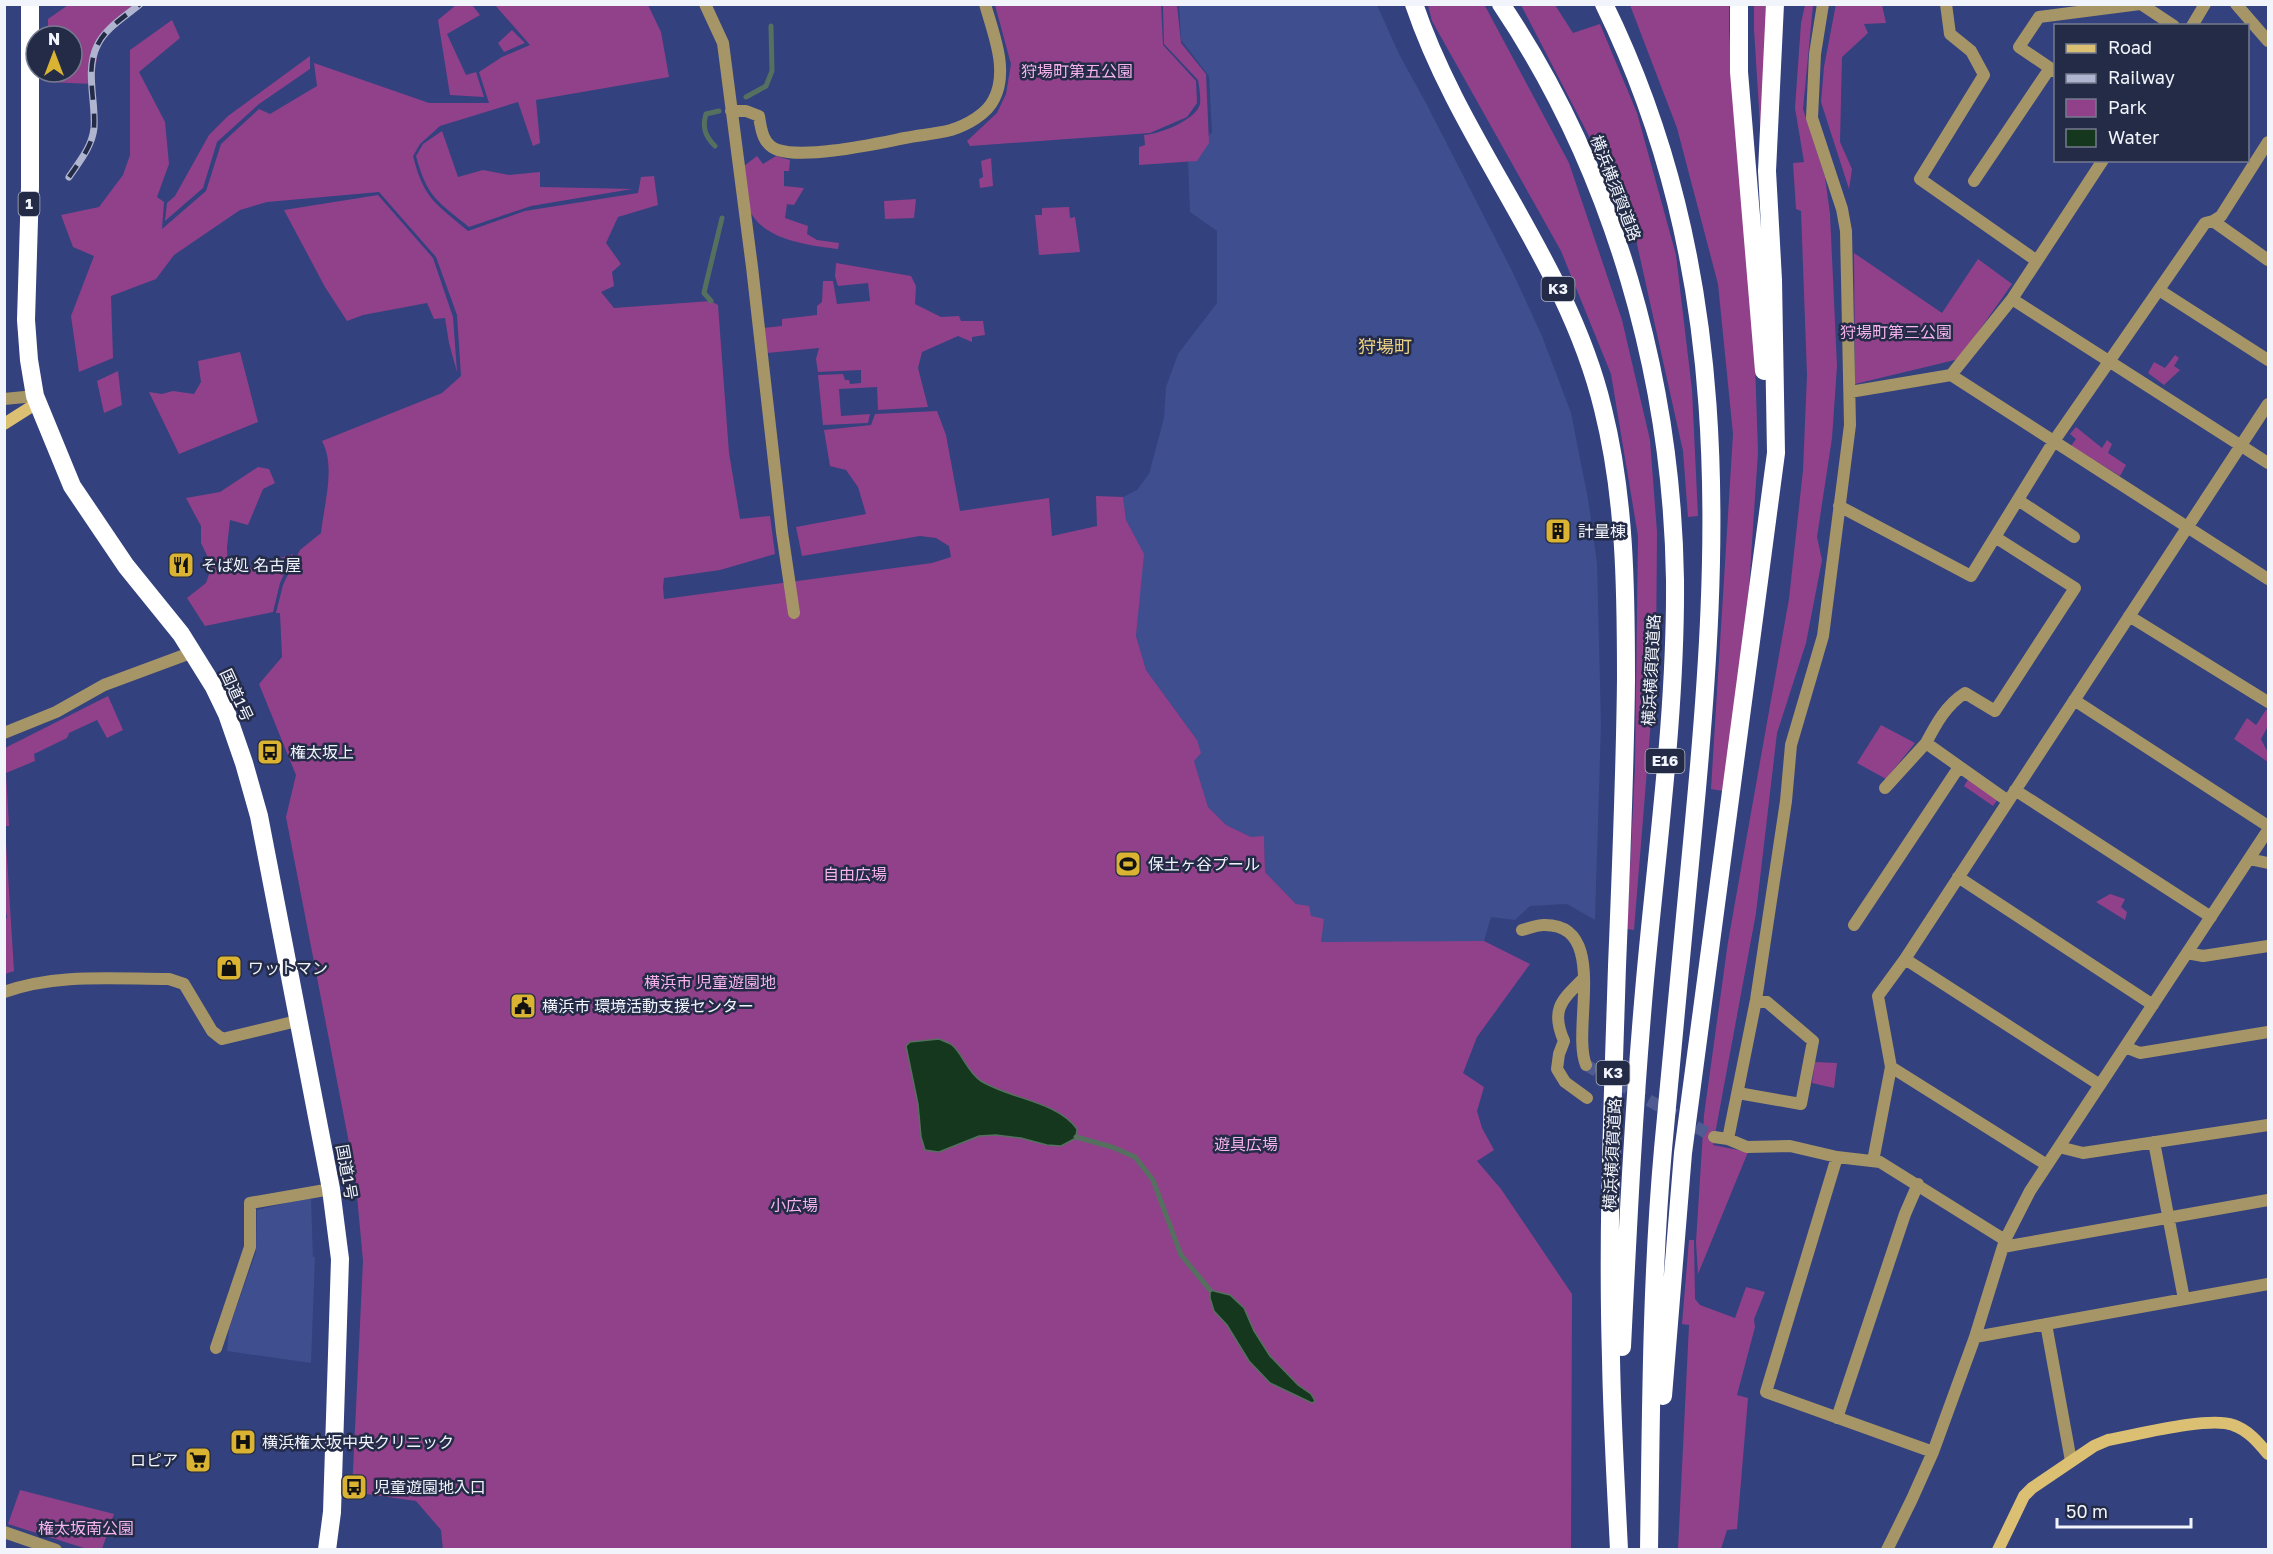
<svg xmlns="http://www.w3.org/2000/svg" width="2273" height="1554" font-family="'Golos Text','Noto Sans JP',sans-serif">
<rect width="100%" height="100%" fill="#33417e"/>
<!-- built -->
<path fill="#3e4e8f" d="M1179,5h198l22,49 28,51 85,166 30,65 29,77 17,86 9,64 4,161 -6,196 -28,-16 -37,2 -15,14 -24,-3 -10,35 -160,-10 -11,-26 -14,-12 -31,-32 -1,-35h-13l-25,-12 -18,-18 -14,-46 3,-21 -51,-70 -10,-34 7,-82 -17,-34 -3,-23 14,-7 12,-16 15,-56 2,-31 12,-33 39,-51v-72l-27,-19 -2,-52 24,-28 -3,-56 -28,-36z
M307,1198h4l2,59h2l-4,106 -84,-12 2,-22 27,-77 1,-42z"/>
<!-- green -->
<path fill="#91418a" d="M1484,4l85,159 53,157 28,120 7,92 -1,127 -22,271 -7,-1 8,-161 3,-232 -27,-162 -50,-123 -129,-230 -4,-16z
M1836,4l46,1 4,18 -22,1 4,9 -26,24 -2,85 12,27 -3,20 -28,-87 3,-35z
M68,5h68l-36,33 -7,46 -46,-2v-10h25v-36h-24v-17z
M456,5h16l8,10 -33,19 19,41 10,-3 8,25 -34,-2 -12,-75z
M495,5h153l13,27 8,45 -133,23 4,43 -7,3 -15,-44 -78,24 -20,18 -7,12c11,43 22,47 55,75l57,-20 113,-18 3,-16 13,-1 4,29 -40,12 -12,26 15,21 -9,8 2,14 -13,6 13,16 97,-7 7,4 11,148 11,66 30,-3 5,38 -55,16 -56,8 -1,9 1,12 268,-36 19,-6 -2,-11 -13,-8 -16,-2 -118,20 -6,-29 70,-13 -8,-27 -12,-17 -16,-4 -6,-36 47,-5 4,-11 62,-3 9,24 14,76 89,-13 3,38 45,-10 -1,-30 27,1 3,23 18,34 -8,82 10,34 51,70 4,13 -7,8 14,46 18,18 25,12 13,-1 1,36 31,32 13,2 2,10 13,3 -3,23 163,-1 46,23 -53,73 -14,36 21,14 -7,24 5,17 12,22 -17,11 24,28 71,105 -1,255 -1128,1 -2,-20 -25,-29 -64,-9 11,-231 -8,-87 -69,-357 10,-42 -37,-91 23,-27 -2,-44h-4l7,-28 17,-35 21,-17c3,-29 15,-66 1,-92l120,-48 19,-17 -4,-61 -21,-58 -57,-65 -112,10 -27,8 -66,45 -18,24 -45,17 2,62 -34,14 -8,-56 23,-60 -21,-9 -12,-32 38,-8 24,-32 7,-20v-105l42,-30 8,18 -41,34 26,50 4,42 -12,33 7,5 -2,27 44,-38 15,-47 38,-35 11,5 47,-28 -3,-23 115,40h60l-10,-31 23,-15 28,-12z
M995,5h166l2,40 33,36 1,22 -10,14 -37,16 -180,13 -3,-5 30,-28 9,-19 5,-30z
M1163,5h14l4,38 25,31 3,69 -12,18 -58,4v-18l6,-2 -1,-10c16,-1 52,-15 56,-31 1,-7 -1,-18 -2,-24l-34,-36z
M1521,5h34l18,28 27,-9 37,89 39,142 16,135 6,126 -10,1 -5,-66 -52,-234z
M1630,5h99v26l14,188 11,115 4,118 -9,136 -26,203 -12,-2 22,-355 -15,-150 -41,-156z
M1754,5h13l-6,137 -7,-113z
M1805,5h8l-10,104 22,68 5,37 7,152 -5,72 -15,99 5,23 -16,83 -29,90 -21,180 -43,232 35,7 -50,122 -2,-32 8,-127 24,-173 61,-343 14,-129 4,-95 -6,-164 -5,-2 -3,-46 11,-1 -9,-54 6,-85z
M512,30l13,13 -21,9 -6,-9z
M310,56v13l-51,35 -42,38 -14,46 -38,33 2,-18 8,-7 34,-61 19,-19z
M442,131l16,46 25,-7 26,5 31,-3v15l92,2 -101,17 -62,21c-32,-26 -42,-30 -53,-71l7,-12z
M757,156l6,8 13,-8 14,4 -1,11h-5v15l20,2 -10,17 -7,-1 -2,14 23,8 -1,8 10,6 22,3 -1,6c-31,-4 -81,-9 -91,-46 -3,-12 -2,-25 -3,-37z
M991,158l2,28 -13,2 -1,-9 4,-2 -2,-16z
M378,195l55,63 20,59 4,55 -8,-29 -4,-25 -11,1 -7,-16 -64,12 -16,6 -22,-34 -41,-77z
M916,199l-2,19 -29,1 -1,-18z
M1069,207l1,11 5,-1 5,35 -41,3 -4,-40h7v-7z
M1854,253l88,60 36,-54 34,25 -53,75 -104,25z
M836,263l75,13 5,10 -1,18 26,13 18,-1 2,5h22l2,14 -13,2v5l-14,-6 -36,16 -4,16 10,39 -50,3 -1,-23 -38,2 2,27 29,-2 -2,9 -45,2 -5,-50 25,-1 2,6h4l1,4 11,-1v-13l-43,2 -2,-13 3,-11 -52,5 -4,-25 19,-2v-7l35,-4v-9l5,-4 1,-21h10l4,23 33,-3 -2,-18 -30,3 -3,-10z
M240,352l18,70 -79,32 -30,-62 13,2 11,-3 21,3 7,-12 -3,-21z
M2175,355l4,3 -5,8 6,4 -16,15 -16,-12 6,-11 11,6z
M118,371l4,34 -18,8 -7,-32z
M2076,427l26,21 5,-8 5,4 -4,9 18,12 -6,11 -49,-30 5,-7 -6,-5z
M258,467l11,2 6,14 -12,6 -15,36 -18,-5 -3,27 1,27 65,-20 -13,29 -7,29 -68,14 -18,-28 19,-15 6,-17 -11,-23v-17l-15,-28 34,-6z
M108,696l15,34 -16,8 -10,-18 -28,13 -2,5 -33,16 1,7 -29,12 3,53h-4l9,145 -9,3 -1,-55 3,-1 -3,-16 1,-154z
M2266,710l2,1v15l-7,13 7,14v9l-34,-23 13,-21 9,7z
M1881,725l34,18 -29,36 -29,-16z
M1969,778l29,21 -5,7 -29,-20z
M2110,894l15,5 -4,8 6,5 -2,8 -29,-18z
M1815,1062l22,1 -3,25 -22,-5z
M1689,1240h5l1,59 5,6 35,13 11,-31 19,5 -11,27 1,8 -18,68 11,3 -11,131 -10,1 -6,19h-43l11,-224 -7,-1z
M20,1490l94,24 -12,35h-15l-79,-25z"/>
<!-- water -->
<path fill="#14371e" stroke="#567060" stroke-width="1.5" d="M939,1039c4,2 9,3 13,6 10,8 16,28 29,36 29,18 76,20 96,48l-1,9 -15,8 -14,-1 -26,-7 -25,-3 -17,1 -40,16 -14,-2 -4,-13 -3,-33 -12,-58 4,-4z
M1210,1290l20,5 14,13 10,23 16,25 28,29 13,9 4,7 -3,2 -42,-20 -21,-22 -22,-36 -13,-14 -4,-13z"/>
<g fill="none" stroke-linecap="round" stroke-linejoin="round">
<!-- stream -->
<path stroke="#567060" stroke-width="5" d="M746,97l20,-11 6,-15 -1,-45
M715,146c-10,-10 -13,-19 -9,-32l13,-3
M711,301l-7,-8 2,-9 16,-66
M1076,1137l36,10 23,10 18,23 28,75 29,35"/>
<!-- street-tunnel -->
<path stroke="#505c91" stroke-width="12" stroke-dasharray="12 6" stroke-linecap="butt" d="M1586,1065l128,72"/>
<!-- street -->
<path stroke="#a69566" stroke-width="12" d="M705,4l18,39 29,224 30,265 12,81
M1946,4l4,30 21,17 13,24 -64,104 117,82
M2141,4l33,22
M2236,4l32,37
M2192,26l13,-22
M2056,72l-37,-25 20,-30 101,-13
M731,111h15l13,5c2,14 4,29 19,34 29,9 96,-6 127,-12 15,-3 31,-4 46,-8 16,-5 36,-16 43,-31 15,-29 -1,-66 -9,-95
M1974,181l76,-113
M2213,221l55,39
M2159,290l109,70
M2012,299l256,164
M1951,375l317,204
M1850,392l101,-17 61,-76 91,-139
M4,399l31,-3
M2018,500l56,37
M1839,506l132,70 83,-135 151,-218 8,-2 8,-5 47,-74
M2129,616l139,86
M2074,700l194,126
M4,733l52,-21 48,-27 89,-33
M1926,743c10,-19 20,-38 39,-50l30,18 80,-123 -80,-51
M1885,788l41,-45 82,58
M2015,790l196,127
M2249,859l19,4
M1958,877l195,128
M1854,925l105,-158
M1522,930c7,-2 15,-5 22,-5 66,-1 27,104 42,140
M2187,953l16,3 65,-10
M1905,959l195,126
M1584,978c-22,22 -34,31 -20,63l-5,13 -2,15 8,13 22,16
M4,992c53,-19 110,-13 165,-13l15,5 28,47 10,8 75,-18
M2125,1047l15,6 128,-21
M1738,1093l63,11 12,-63 -46,-39 -11,-2
M1714,1137l14,2 19,8 43,-1 47,11 43,5 125,78
M1728,1139l28,-139 30,-199 5,-56 32,-109 27,-211 -4,-194 -4,-22 -30,-91 3,-64 8,-50
M2154,1142l30,157
M2059,1147l24,6 185,-28
M1837,1157l-71,235 167,60
M1873,1161l18,-94
M2047,1165l-156,-98 -13,-71 27,-37 363,-555
M2003,1247l265,-47
M2046,1324l25,137
M1975,1337l293,-53
M216,1348l34,-101v-44l81,-14
M1837,1418l68,-204 13,-30
M4,1532l52,18
M1887,1550l25,-51 21,-47 42,-115 30,-97 25,-49 238,-361"/>
<!-- secondary -->
<path stroke="#dbc073" stroke-width="12" d="M4,424l33,-21
M1998,1550l26,-54 8,-8 62,-42 14,-6c28,-5 101,-24 125,-15 15,5 25,17 35,29"/>
<!-- highway -->
<path stroke="#fff" stroke-width="18" d="M30,4v183l-4,133 3,40 6,36 37,90 54,80 55,68 33,53 13,27 17,49 15,53 72,373 9,70 -8,253 -5,38
M1414,4c48,142 154,258 189,405 22,88 23,179 23,270 -1,96 -5,191 -9,287 -4,131 -10,261 -6,392 1,64 5,128 8,192
M1501,4c113,168 171,375 174,576 1,133 -18,268 -30,400 -11,122 -17,244 -23,367
M1604,4c129,264 117,533 90,817 -10,109 -21,219 -31,328 -12,133 -12,267 -14,401
M1739,4v68l25,299
M1663,1396l20,-243 93,-700 -3,-173 -6,-109 8,-167"/>
<!-- rail casing -->
<g stroke="#afb5cf" stroke-width="7">
<path id="rail" d="M69,177c10,-15 23,-30 25,-49 2,-27 -9,-57 3,-82 8,-18 29,-30 43,-42"/>
</g>
<!-- rail -->
<use href="#rail" stroke="#232b47" stroke-width="4.5" stroke-dasharray="14" stroke-linecap="butt"/>
</g>
<!-- icons -->
<defs>
<g id="building-square" transform="scale(1.35)"><rect x="-9" y="-9" width="18" height="18" rx="4" fill="#dab333" stroke="#232b47"/><path d="M-4-6H4V6H1V3H-1V6H-4ZM-2.5-4.3h1.7v1.8h-1.7ZM.8-4.3h1.7v1.8H.8ZM-2.5-1h1.7V.8h-1.7ZM.8-1h1.7V.8H.8Z" fill="#111"/></g>
<g id="restaurant-square" transform="scale(1.35)"><rect x="-9" y="-9" width="18" height="18" rx="4" fill="#dab333" stroke="#232b47"/><path d="M-5-6h1v4h1v-4h1v4h1v-4h1v5L-1.5 .5V6h-2V.5L-5-1ZM5-6V6H3V1.5H1.5Q1.5-4 5-6Z" fill="#111"/></g>
<g id="bus-square" transform="scale(1.35)"><rect x="-9" y="-9" width="18" height="18" rx="4" fill="#dab333" stroke="#232b47"/><path d="M-5-6H5V4H4V6H2V4H-2V6H-4V4H-5ZM-3.5-4V0h7V-4ZM-3.5 1.2v1.5H-2V1.2ZM2 1.2v1.5H3.5V1.2Z" fill="#111"/></g>
<g id="stadium-square" transform="scale(1.35)"><rect x="-9" y="-9" width="18" height="18" rx="4" fill="#dab333" stroke="#232b47"/><path d="M0-5a6.5 5 0 1 0 0 10a6.5 5 0 1 0 0-10ZM-3.5-1.8h7v3.6h-7Z" fill="#111"/></g>
<g id="shop-square" transform="scale(1.35)"><rect x="-9" y="-9" width="18" height="18" rx="4" fill="#dab333" stroke="#232b47"/><path d="M-5-2.5h2.3a2.7 3.5 0 0 1 5.4 0H5L5.5 6h-11ZM-1.5-2.5h3a1.5 2.3 0 0 0-3 0Z" fill="#111"/></g>
<g id="civic-square" transform="scale(1.35)"><rect x="-9" y="-9" width="18" height="18" rx="4" fill="#dab333" stroke="#232b47"/><path d="M-.6-6.5H3V-4.5H.6V-3L4-1V1h2V6H-6V1h2V-1L-.6-3ZM-1.2 2.5V6h2.4V2.5Z" fill="#111"/></g>
<g id="hospital-square" transform="scale(1.35)"><rect x="-9" y="-9" width="18" height="18" rx="4" fill="#dab333" stroke="#232b47"/><path d="M-5-5h3v3.5h4V-5h3V5h-3V1.5h-4V5h-3Z" fill="#111"/></g>
<g id="supermarket-square" transform="scale(1.35)"><rect x="-9" y="-9" width="18" height="18" rx="4" fill="#dab333" stroke="#232b47"/><path d="M-6-5.5h2.5l.6 2H6L4.5 2H-2.5L-4.4-4H-6ZM-1.5 3.2a1.3 1.3 0 1 0 .1 0ZM3 3.2a1.3 1.3 0 1 0 .1 0Z" fill="#111"/></g>
</defs>
<g fill-rule="evenodd">
<use href="#building-square" x="1558" y="531"/>
<use href="#restaurant-square" x="181" y="565"/>
<use href="#bus-square" x="270" y="752"/>
<use href="#stadium-square" x="1128" y="864"/>
<use href="#shop-square" x="229" y="968"/>
<use href="#civic-square" x="523" y="1006"/>
<use href="#hospital-square" x="243" y="1442"/>
<use href="#supermarket-square" x="198" y="1460"/>
<use href="#bus-square" x="354" y="1487"/>
</g>
<g text-anchor="middle" stroke-width="5" stroke-linejoin="round" paint-order="stroke">
<!-- shield labels -->
<g fill="#232b47" stroke="#b3b8c5" stroke-width="1.5">
<rect x="18.5" y="192" width="21" height="24" rx="4.5"/>
<rect x="1541.5" y="277" width="33" height="24" rx="4.5"/>
<rect x="1645.5" y="749" width="39" height="24" rx="4.5"/>
<rect x="1596.5" y="1061" width="33" height="24" rx="4.5"/>
</g>
<g font-size="15" font-weight="bold" fill="#f1f4fb">
<text x="29" y="209">1</text>
<text x="1558" y="294">K3</text>
<text x="1665" y="766">E16</text>
<text x="1613" y="1078">K3</text>
</g>
<!-- park labels -->
<g font-size="16" fill="#f6b3ed" stroke="#232b47">
<text x="1077" y="77">狩場町第五公園</text>
<text x="1896" y="338">狩場町第三公園</text>
<text x="855" y="880">自由広場</text>
<text x="710" y="988">横浜市 児童遊園地</text>
<text x="1246" y="1150">遊具広場</text>
<text x="794" y="1211">小広場</text>
<text x="86" y="1534">権太坂南公園</text>
</g>
<!-- street labels -->
<g font-size="16" fill="#f1f4fb" stroke="#232b47">
<text transform="translate(1616 188) rotate(69)" y="6">横浜横須賀道路</text>
<text transform="translate(1651 670) rotate(-87)" y="6">横浜横須賀道路</text>
<text transform="translate(237 695) rotate(65)" y="6">国道1号</text>
<text transform="translate(1612 1154) rotate(-87)" y="6">横浜横須賀道路</text>
<text transform="translate(347 1172) rotate(80)" y="6">国道1号</text>
</g>
<!-- poi labels -->
<g font-size="16" fill="#f1f4fb" stroke="#232b47" text-anchor="start">
<text x="1578" y="537">計量棟</text>
<text x="201" y="571">そば処 名古屋</text>
<text x="290" y="758">権太坂上</text>
<text x="1148" y="870">保土ヶ谷プール</text>
<text x="248" y="974">ワットマン</text>
<text x="542" y="1012">横浜市 環境活動支援センター</text>
<text x="262" y="1448">横浜権太坂中央クリニック</text>
<text x="178" y="1466" text-anchor="end">ロピア</text>
<text x="374" y="1493">児童遊園地入口</text>
</g>
<!-- neighbourhood labels -->
<g font-size="18" fill="#ecd185" stroke="#232b47">
<text x="1385" y="353">狩場町</text>
</g>
</g>
<!-- border -->
<rect width="2273" height="1554" fill="none" stroke="#f1f4fb" stroke-width="12"/>
<!-- legend -->
<rect x="2054" y="24" width="195" height="138" fill="#232b47" stroke="#757b8f" stroke-width="1.5"/>
<rect x="2066" y="44" width="30" height="9" fill="#dbc073" stroke="#757b8f" stroke-width="1.5"/>
<text x="2108" y="54" font-size="18" fill="#f1f4fb">Road</text>
<rect x="2066" y="74" width="30" height="9" fill="#afb5cf" stroke="#757b8f" stroke-width="1.5"/>
<text x="2108" y="84" font-size="18" fill="#f1f4fb">Railway</text>
<rect x="2066" y="99" width="30" height="18" fill="#91418a" stroke="#757b8f" stroke-width="1.5"/>
<text x="2108" y="114" font-size="18" fill="#f1f4fb">Park</text>
<rect x="2066" y="129" width="30" height="18" fill="#14371e" stroke="#757b8f" stroke-width="1.5"/>
<text x="2108" y="144" font-size="18" fill="#f1f4fb">Water</text>
<!-- north arrow -->
<g transform="translate(54 54)"><circle r="28" fill="#232b47" stroke="#757b8f" stroke-width="1.5"/>
<path d="M0-4.5L10 22L0 15L-10 22Z" fill="#dab333"/>
<text y="-9" font-size="16" font-weight="bold" text-anchor="middle" fill="#f1f4fb">N</text>
</g>
<!-- scale -->
<path d="M2057 1518v9h134v-9" fill="none" stroke="#f1f4fb" stroke-width="3"/>
<text x="2066" y="1518" font-size="18" fill="#f1f4fb" stroke="#232b47" stroke-width="4.5" paint-order="stroke">50 m</text>
</svg>
